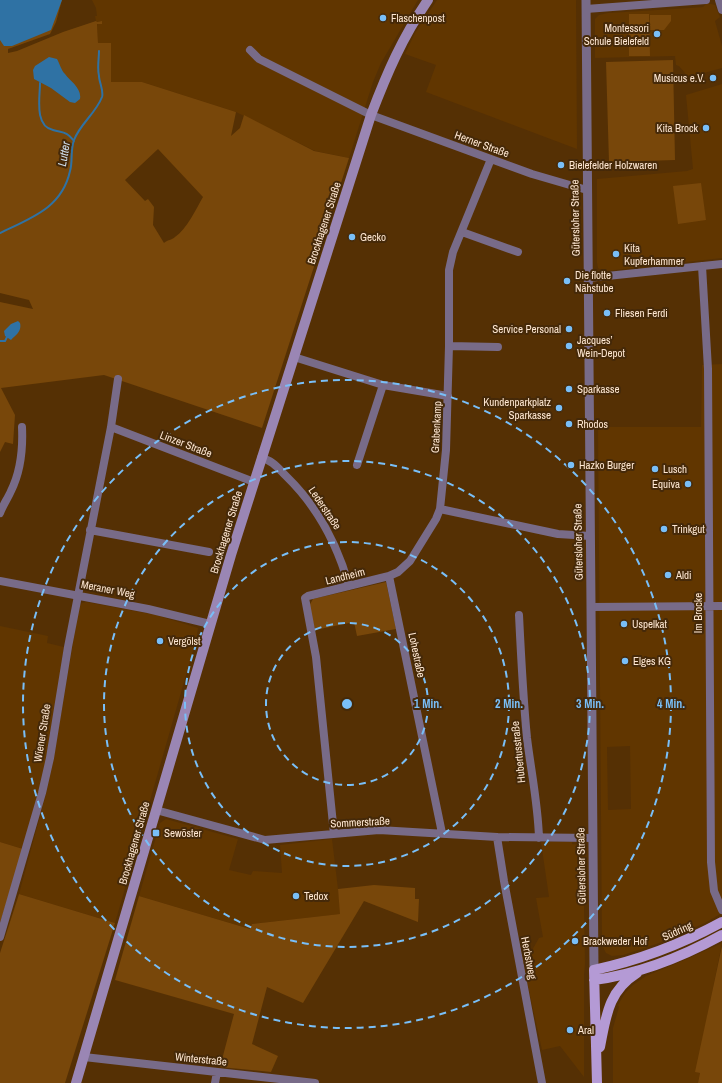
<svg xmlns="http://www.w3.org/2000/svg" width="722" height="1083" font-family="'Archivo Narrow',sans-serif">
<rect width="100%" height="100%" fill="#553004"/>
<!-- built -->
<path fill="#613600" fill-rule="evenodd" d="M92,0h326l-37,63 -8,19 -24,76 -34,-7 -79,-39 -94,-30h-31v-39h-13l-1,-19 4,-3 -4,1 -1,-1 -1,-5h2l-1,-8z
M437,0h139l1,149 -151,-57 10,-27 -31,-11 10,-21z
M706,4h5l4,1 5,12 -5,4 7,25v22l-36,10 -1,-5 -6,-7 -3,-1 -1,-9 -80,2v-39l4,-4 9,-2 82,-5 13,-1z
M722,84v174l-117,13 -4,-1 -3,-2 -1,-5v-84l90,-8 6,-2 -7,-74z
M722,364v549l-17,10 -46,20 -36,12 -11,1 -6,-3 -4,-8 -4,-518h103l1,-62zM630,746l1,63 -23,1 -1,-63z
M86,602l70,13 42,13 -2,12 -81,283 -96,-29 27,-100 7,-32 26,-155 3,-4z
M0,626l48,10 -1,7 17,4 -16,110 -25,92 -23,-7z
M166,819l72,20 -9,31 22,5 2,-4 29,2 -2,-28 52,-6 9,75 -89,10 -2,5 -111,-33 21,-73z
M541,842h31v2l8,1 3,4 2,115 -1,11v102l-24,-31 -18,4 -21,-96 10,-2 8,-14 4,-1 -7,-39 13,-1z
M722,943l-26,129 4,1 -2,10h-85v-55l6,-21 -1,-2 7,-12 8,-8 13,-9 41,-17z"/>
<!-- green -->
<path fill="#78470a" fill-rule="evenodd" d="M0,0h62l-6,22 -6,12 -42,15v4l9,-2 46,-19 33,-11 1,1 5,-1v3h-5l1,19h13v39h31l94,30 -5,24 9,-8 4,-13 70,36 35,7 -87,270 -158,-53 -103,13 14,27 -2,29 -8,-2 -5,10v-150l33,7 -4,-9 -29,-7zM158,149l45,48c-7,12 -16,32 -28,40 -3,3 -8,3 -11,6l-11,-18 1,-18 -6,-8 -3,2 -20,-21z
M629,14h20l1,42h-21z
M650,15h21v6l-7,9h-14z
M673,60l2,100 -66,2 -3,-100z
M701,183l5,37 -28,4 -5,-38z
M386,582l10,47 -39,7 -3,-14 -39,8 -6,-24 4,-7z
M0,842l23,7 -23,74z
M374,885l41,3v11h4l-1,23 -54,-21 -61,102 -36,-16 -15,57 26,12 -7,16 -51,-5 14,-53 -119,-34 24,-84 111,33 2,-5 88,-10 -2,-25z
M19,894l96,29 -50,160h-65v-130z
M722,946v137h-24l2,-10 -5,-1z"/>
<!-- water -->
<path fill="#2f72a4" d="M0,0h62l-11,30 -39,16h-8l-4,-6z
M49,57l8,2c3,5 4,11 8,15 5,7 17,14 15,25l-5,4 -5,-1 -19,-14 -17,-9 -1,-9 2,-4z
M18,321l2,2c2,8 -4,12 -9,17l-6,-4 -1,-5 7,-7z"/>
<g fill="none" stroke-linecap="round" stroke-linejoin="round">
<!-- stream -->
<path stroke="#2f72a4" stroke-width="2" d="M40,83c0,14 -6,43 13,47 11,3 13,1 21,11
M0,233c31,-15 62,-25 70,-62 3,-10 0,-19 4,-31 6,-16 22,-27 28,-43 2,-6 -3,-15 -3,-21 -2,-8 0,-17 0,-25
M0,341h5l2,-4"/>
<!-- minor -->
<path stroke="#786b88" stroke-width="8" d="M719,0l3,10
M586,9l120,-9
M250,50l9,9 112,56 161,59 55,16
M462,232l56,20
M702,266l6,103 3,493 3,29 8,19
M588,278l134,-14
M449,346l49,1
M294,357l89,28 65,11
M111,427l143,55
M261,458c11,2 17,10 25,18 32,31 51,67 63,110
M357,465l26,-80
M440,509l118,25 32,2
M0,513c3,-8 8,-15 11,-22 10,-20 12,-42 11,-64
M90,530l119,22
M389,576l53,257
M0,581l148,28 62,15
M591,607l131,-1
M519,615c2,41 4,82 8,123 4,33 11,66 12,100
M156,810l109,30 114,-10 118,7 96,1
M334,834l-18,-177 -11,-59 3,-2 81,-20 9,-4 12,-11 26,-42 4,-10 6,-59 3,-104v-76l4,-18 38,-93
M497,837l7,44 38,202
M0,937l42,-144 8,-35 18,-111 43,-220 7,-48
M84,1057l231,26
M215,1083l2,-11"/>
<!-- tertiary -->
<path stroke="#786b88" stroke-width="9" d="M586,0l8,970"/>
<!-- secondary -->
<path stroke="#9a86b4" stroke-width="10" d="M76,1083l155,-528 140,-440c16,-42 31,-77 57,-115"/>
<!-- primary -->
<path stroke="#b49ad5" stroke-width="10" d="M594,980c46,-6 88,-23 128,-45
M600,1047c6,-30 8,-56 37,-74
M597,1083l-3,-113c46,-10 86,-25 128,-48"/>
</g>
<!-- distance rings -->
<g fill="none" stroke="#79bff8" stroke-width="2" stroke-dasharray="7 5">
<circle cx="347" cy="704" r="81"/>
<circle cx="347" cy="704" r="162"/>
<circle cx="347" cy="704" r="243"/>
<circle cx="347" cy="704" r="324"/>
</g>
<!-- markers -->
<g fill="#79bff8" stroke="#452909" stroke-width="1.5">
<circle cx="383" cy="18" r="4"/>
<circle cx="657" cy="34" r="4"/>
<circle cx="713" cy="78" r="4"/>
<circle cx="706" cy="128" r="4"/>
<circle cx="561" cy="165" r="4"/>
<circle cx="352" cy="237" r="4"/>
<circle cx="616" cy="254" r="4"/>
<circle cx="567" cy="281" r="4"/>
<circle cx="607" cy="313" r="4"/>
<circle cx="569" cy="329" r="4"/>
<circle cx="569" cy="346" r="4"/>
<circle cx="569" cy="389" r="4"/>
<circle cx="559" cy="408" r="4"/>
<circle cx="569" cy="424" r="4"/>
<circle cx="571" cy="465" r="4"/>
<circle cx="655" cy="469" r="4"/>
<circle cx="688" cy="484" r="4"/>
<circle cx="664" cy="529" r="4"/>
<circle cx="668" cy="575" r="4"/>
<circle cx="624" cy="624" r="4"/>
<circle cx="160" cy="641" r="4"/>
<circle cx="625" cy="661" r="4"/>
<rect x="152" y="829" width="8" height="8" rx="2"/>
<circle cx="296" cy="896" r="4"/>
<circle cx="575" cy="941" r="4"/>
<circle cx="570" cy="1030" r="4"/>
</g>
<g text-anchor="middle" stroke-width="4" stroke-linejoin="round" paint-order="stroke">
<!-- poi labels -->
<g font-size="11" fill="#fee7d2" stroke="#452909" text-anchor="start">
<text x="391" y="22">Flaschenpost</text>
<text x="649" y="32" text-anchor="end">Montessori<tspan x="649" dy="13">Schule Bielefeld</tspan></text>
<text x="705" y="82" text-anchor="end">Musicus e.V.</text>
<text x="698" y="132" text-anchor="end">Kita Brock</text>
<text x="569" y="169">Bielefelder Holzwaren</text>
<text x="360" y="241">Gecko</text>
<text x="624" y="252">Kita<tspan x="624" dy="13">Kupferhammer</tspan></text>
<text x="575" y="279">Die flotte<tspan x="575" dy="13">Nähstube</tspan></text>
<text x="615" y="317">Fliesen Ferdi</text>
<text x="561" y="333" text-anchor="end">Service Personal</text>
<text x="577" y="344">Jacques’<tspan x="577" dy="13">Wein-Depot</tspan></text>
<text x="577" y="393">Sparkasse</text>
<text x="551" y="406" text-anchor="end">Kundenparkplatz<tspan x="551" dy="13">Sparkasse</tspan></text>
<text x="577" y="428">Rhodos</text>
<text x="579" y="469">Hazko Burger</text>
<text x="663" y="473">Lusch</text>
<text x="680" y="488" text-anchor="end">Equiva</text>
<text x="672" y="533">Trinkgut</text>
<text x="676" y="579">Aldi</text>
<text x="632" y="628">Uspelkat</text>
<text x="168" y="645">Vergölst</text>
<text x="633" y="665">Elges KG</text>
<text x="164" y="837">Sewöster</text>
<text x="304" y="900">Tedox</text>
<text x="583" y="945">Brackweder Hof</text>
<text x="578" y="1034">Aral</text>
</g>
<!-- street labels -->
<g font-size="11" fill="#fee7d2" stroke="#452909">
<text transform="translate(482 144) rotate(20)" y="4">Herner Straße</text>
<text transform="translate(575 218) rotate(-91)" y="4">Gütersloher Straße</text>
<text transform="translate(324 223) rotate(-72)" y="4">Brockhagener Straße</text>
<text transform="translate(436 427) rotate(-87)" y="4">Grabenkamp</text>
<text transform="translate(186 444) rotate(21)" y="4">Linzer Straße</text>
<text transform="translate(325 508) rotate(56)" y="4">Lederstraße</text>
<text transform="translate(226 532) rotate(-73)" y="4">Brockhagener Straße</text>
<text transform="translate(578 542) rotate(-91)" y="4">Gütersloher Straße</text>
<text transform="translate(345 576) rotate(-14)" y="4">Landheim</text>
<text transform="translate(108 589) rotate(11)" y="4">Meraner Weg</text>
<text transform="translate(698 613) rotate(-90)" y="4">Im Brocke</text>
<text transform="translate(417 655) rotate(78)" y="4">Lohestraße</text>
<text transform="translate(42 733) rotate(-81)" y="4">Wiener Straße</text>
<text transform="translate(518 752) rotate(-96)" y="4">Hubertusstraße</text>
<text transform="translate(360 822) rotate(-3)" y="4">Sommerstraße</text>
<text transform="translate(134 843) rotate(-74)" y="4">Brockhagener Straße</text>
<text transform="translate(581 866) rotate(-91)" y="4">Gütersloher Straße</text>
<text transform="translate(677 931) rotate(-24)" y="4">Südring</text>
<text transform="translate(529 958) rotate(79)" y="4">Herbstweg</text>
<text transform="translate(201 1059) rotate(6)" y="4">Winterstraße</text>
</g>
<!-- water labels -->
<g font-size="12" font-style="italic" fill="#d0e0ef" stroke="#452909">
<text transform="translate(64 154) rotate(-80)" y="4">Lutter</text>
</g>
</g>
<circle cx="347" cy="704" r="6" fill="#79bff8" stroke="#452909" stroke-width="2"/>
<g font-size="12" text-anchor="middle" font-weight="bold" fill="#79bff8" stroke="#452909" stroke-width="4" stroke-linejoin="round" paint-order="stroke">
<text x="428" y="708">1 Min.</text>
<text x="509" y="708">2 Min.</text>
<text x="590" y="708">3 Min.</text>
<text x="671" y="708">4 Min.</text>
</g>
</svg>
